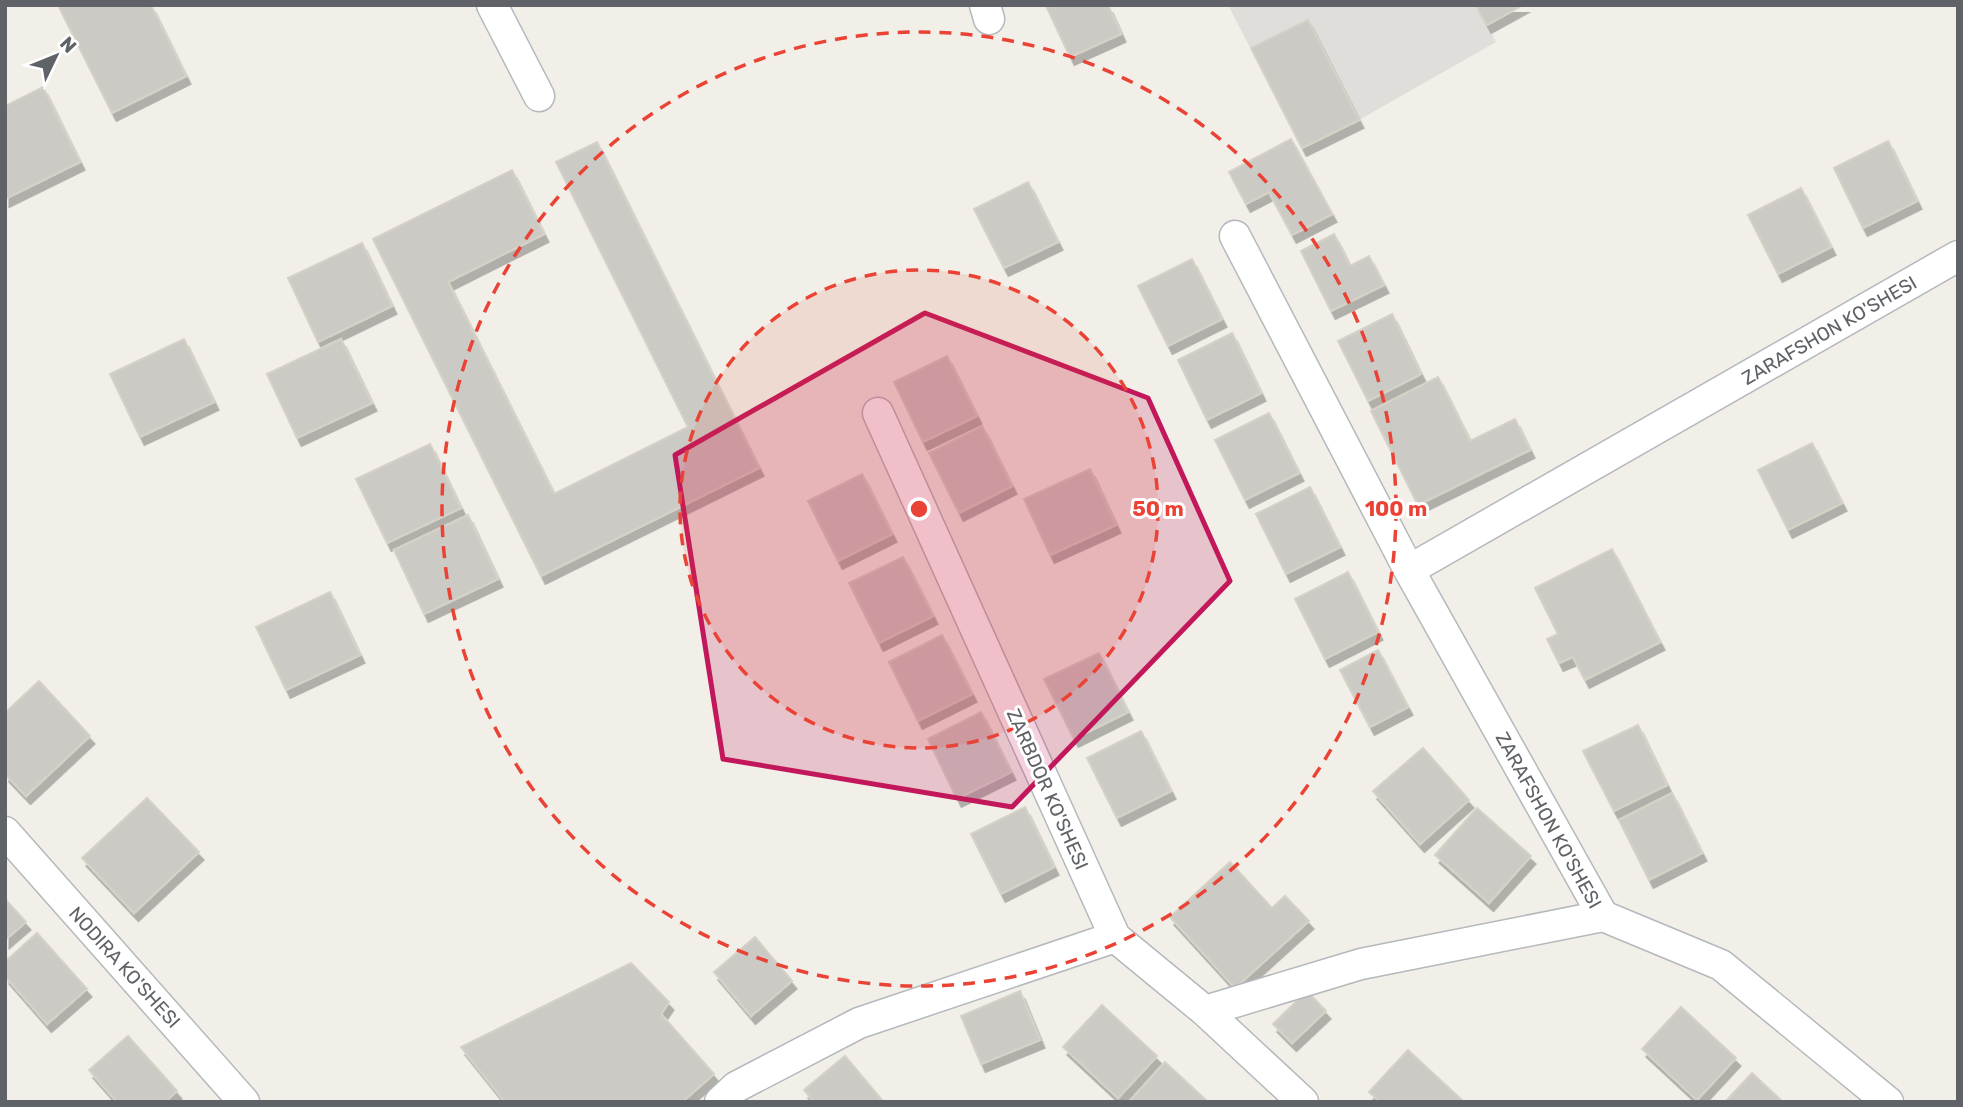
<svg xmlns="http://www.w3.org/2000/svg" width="1963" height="1107" font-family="Rubik,sans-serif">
<defs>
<filter id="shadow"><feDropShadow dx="4.5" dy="8" stdDeviation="0" flood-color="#0004"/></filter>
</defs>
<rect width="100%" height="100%" fill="#f1efe8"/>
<!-- industrial -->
<path fill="#e0deda" d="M1228,5h295l-36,20 9,17 -137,78 -57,28z"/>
<!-- building -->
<path fill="#cccac5" stroke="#d6d1c6" stroke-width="2" filter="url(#shadow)" d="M58,5h93l35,71 -74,37z
M1053,5h55l13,29 -51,23 -23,-49z
M1476,5h47l-36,20z
M1308,20l51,100 -57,28 -51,-100z
M43,87l37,75 -75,37v-93z
M1291,139l41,75 -40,21 -23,-43 -23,12 -17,-32z
M1888,141l29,60 -54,27 -29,-60z
M597,142l162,326 -218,108 -168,-337 139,-69 32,64 -96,48 106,212 134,-67 -132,-265z
M1028,182l30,60 -54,26 -30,-59z
M1801,188l30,59 -53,27 -30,-59z
M1334,234l16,32 19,-10 15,29 -53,26 -30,-60z
M362,243l30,63 -74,36 -30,-64z
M1192,259l30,60 -54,27 -30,-60z
M1392,314l29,60 -53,27 -30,-60z
M1232,333l29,60 -54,27 -29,-60z
M184,339l30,63 -74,35 -30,-63z
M341,339l31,64 -75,35 -30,-64z
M947,356l30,60 -54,26 -29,-60z
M1438,377l32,64 45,-22 15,31 -112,55 -47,-94z
M1269,413l30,60 -54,27 -30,-60z
M982,426l30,60 -53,27 -30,-60z
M1812,443l30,60 -54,27 -30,-60z
M430,444l31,64 -74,35 -31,-64z
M1090,469l26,56 -66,30 -26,-56z
M862,474l30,60 -54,27 -30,-60z
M1310,487l30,60 -54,27 -30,-60z
M468,515l30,64 -74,35 -30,-64z
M1612,549l48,93 -75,38 -12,-23 -14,6 -12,-24 11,-5 -23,-46z
M903,557l30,59 -54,27 -30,-60z
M1348,572l30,60 -53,27 -30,-60z
M330,592l30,63 -74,35 -30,-63z
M942,635l30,59 -54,27 -29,-59z
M1378,650l30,57 -38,20 -30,-57z
M1099,653l29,59 -54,27 -30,-60z
M39,681l51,55 -64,60 -21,-22v-61z
M981,712l30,60 -54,27 -29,-60z
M1638,725l29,60 -53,26 -31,-60z
M1141,731l30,60 -54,27 -30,-60z
M1423,748l46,52 -49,44 -47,-53z
M1672,793l30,60 -53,27 -30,-60z
M147,798l52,54 -65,61 -52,-55z
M1025,807l29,60 -53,27 -30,-60z
M1477,808l54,48 -42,47 -54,-48z
M1230,862l42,46 13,-12 24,25 -74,67 -65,-71z
M5,899l21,23 -21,18z
M37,933l50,56 -40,35 -42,-48v-14z
M755,937l37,44 -41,35 -37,-44z
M631,963l38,39 -8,12 53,60 -32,28h-177l-44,-55z
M1020,991l20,49 -59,24 -20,-48z
M1307,991l19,20 -34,32 -19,-19z
M1102,1005l55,51 -39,42 -55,-51z
M1681,1007l55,51 -39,42 -55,-51z
M128,1036l49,55 -12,11h-48l-28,-32z
M1408,1050l55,51 -1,1h-82l-11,-10z
M845,1056l37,44 -2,2h-66l-10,-12z
M1165,1062l43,40h-79z
M1752,1073l31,29h-58z"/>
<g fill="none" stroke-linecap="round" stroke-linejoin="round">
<!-- street casing -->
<g stroke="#b5b8bc" stroke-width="33">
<path id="street" d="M492,5l47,91
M985,5l4,14
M1235,236l174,334 194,346 118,49 167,137
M878,413l237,524 90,74 98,91
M1409,570l549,-314
M5,832l239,270
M1205,1011l156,-47 242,-48
M720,1102l16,-15 123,-64 256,-86"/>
</g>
<!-- street -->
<use href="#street" stroke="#fff" stroke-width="30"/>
</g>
<!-- marked area -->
<path fill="#c2185b" fill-opacity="0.2" stroke="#c2185b" stroke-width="5" stroke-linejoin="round" d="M925,313l223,85 82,183 -218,226 -289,-48 -48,-304z"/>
<!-- distance rings -->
<circle cx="919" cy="509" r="239" fill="#ea4335" fill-opacity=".12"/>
<g fill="none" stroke="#ea4335" stroke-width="3.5" stroke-dasharray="12 9">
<circle cx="919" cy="509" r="239"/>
<circle cx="919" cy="509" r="477"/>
</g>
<g text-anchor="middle" stroke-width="6" stroke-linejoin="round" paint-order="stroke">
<!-- street labels -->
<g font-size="19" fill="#5f6368" stroke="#fff">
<text transform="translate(1829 330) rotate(-30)" y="7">ZARAFSHON KO'SHESI</text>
<text transform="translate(1048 789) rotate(66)" y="7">ZARBDOR KO'SHESI</text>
<text transform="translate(1549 820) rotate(61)" y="7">ZARAFSHON KO'SHESI</text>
<text transform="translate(125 967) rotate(48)" y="7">NODIRA KO'SHESI</text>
</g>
</g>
<circle cx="919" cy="509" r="10" fill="#ea4335" stroke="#fff" stroke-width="3.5"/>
<g font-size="21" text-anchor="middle" font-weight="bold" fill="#ea4335" stroke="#fff" stroke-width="6" stroke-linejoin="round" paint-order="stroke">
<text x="1158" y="516">50 m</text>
<text x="1396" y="516">100 m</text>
</g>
<!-- border -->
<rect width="1963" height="1107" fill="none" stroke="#5f6368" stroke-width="14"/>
<!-- north arrow -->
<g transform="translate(56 56) rotate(47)" stroke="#ffffff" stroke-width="5" paint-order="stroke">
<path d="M0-5L12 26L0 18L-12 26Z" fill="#5f6368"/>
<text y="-10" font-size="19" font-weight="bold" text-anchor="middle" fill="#5f6368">N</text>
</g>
</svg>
